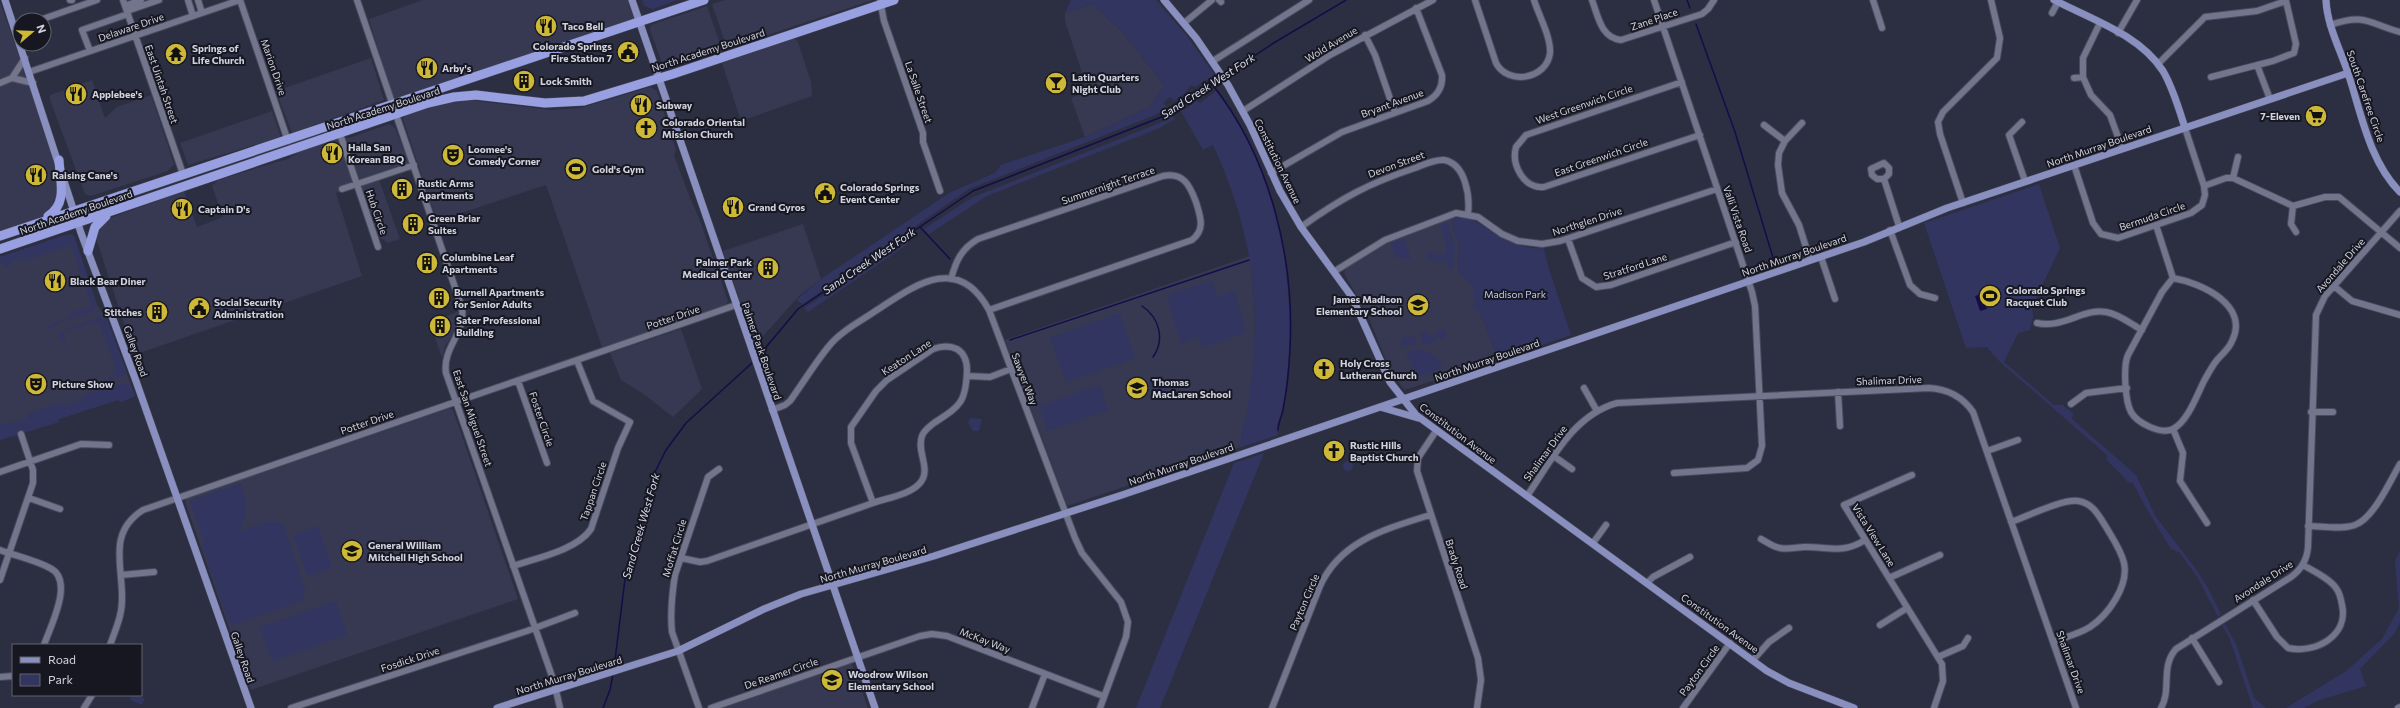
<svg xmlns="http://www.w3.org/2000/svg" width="2400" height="708" font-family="Commissioner,sans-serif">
<rect width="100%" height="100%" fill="#2c2e42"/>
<!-- built -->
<path fill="#373952" d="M423,0h206l7,20 -242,81 -25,-82z
M725,0h148l-142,47 -5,-2 -14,-41z
M0,2l51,144 6,37 -1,20 -12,12 -8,5 -36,13z
M1092,4l30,27 43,55 -17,22 -63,29 -14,-39 17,-7 -23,-70v-8z
M707,6l15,43 -57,22 -15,-41 1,-5z
M794,38l4,4 13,40 1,14 -71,25 -19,-58z
M371,58l13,42 -92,33 -16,-42z
M92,80l13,38 12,-11 34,-12 23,69 -6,7 -77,25 -6,-2 -35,-94v-5z
M650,87l7,4 19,59 -2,5 16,43 9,20 29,83 -3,5 -123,41 -56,-162 -109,36 -34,-102 2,-3 34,-12 30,-4 82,10 30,-2z
M272,111l9,26 -93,28 -8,-22z
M389,124l6,4 14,35 -32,11 23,65 -12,4 -9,-6 -19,-53 -24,9 26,83 -228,79 -38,-117 2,-12 7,-6 79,-29 13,36 26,-10 -11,-31 6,-6 72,-22 9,-6 37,-14h13z
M1451,219l8,27 -1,25 15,14 2,9 -2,10 8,11 18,45 -95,30 -14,-20 -23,-56 -23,-41 2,-4 21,-15 28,-15z
M803,224l18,55 -22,17 -44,49 -32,-94z
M70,234l4,2 23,69 11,16 27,75 -14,6 -3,-2 -59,19v3l-59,18v-183z
M1250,256l4,40 1,50 -4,50 -12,52 -169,57h-3l-62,-165z
M459,311l-3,19 -11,16 -3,12 -12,-35z
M681,329l21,60 -29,28 -28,-22 -24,-15 -11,-27z
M450,408l3,2 65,189 -267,91 -66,-188 1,-3z
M852,664l16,44h-145l127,-44z"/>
<!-- green -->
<path fill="#333561" d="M642,0h35l-24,9 -9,-3z
M1071,0h85l31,36 29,41 -10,3 -11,7 -4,-2 -6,8 -11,8 -4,-4 -7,6 5,5 -13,7 -186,74 -166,115 -7,-4 25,-21 128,-86 46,-20 6,-8 84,-28 63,-29 17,-22 -43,-55 -30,-27 -27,9z
M1216,91c55,70 77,170 73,258 -1,20 -3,40 -7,60 -2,10 -7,17 -4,26l-39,13c26,-110 22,-199 -26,-303l-10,5 -22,-39 8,-4 7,-7 4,3z
M1172,115l3,4 -15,9 -173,68 -58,38 -5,-5 49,-32 189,-75z
M2039,184l21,64 -28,59 1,10 -3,13 -12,3 -14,29 50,43h9l10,8 -1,6 64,56 20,42 37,48 15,23 13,26 -3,3 -20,-39 -19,-26 -8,-3 -26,-43 -12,-23 -5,-1 -22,-23 2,-3 -108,-94 -13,-15 -21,1 -42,-125z
M1461,217c14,1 24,11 36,18 13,9 31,14 47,13l4,18 23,69 -72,25 -18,-45 -8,-8v-22l-15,-14 1,-25 -8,-27z
M1448,222l7,25 -2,23 -6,-1 1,-6 -21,-4v-7l19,2v-9l-6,-20z
M65,235l9,1 23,69 -4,6 -35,12 -7,7 -5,-4 25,-9 -1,-4 22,-7 -21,-61 -47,16 -2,-4 -9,3 -1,4 -6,3 -2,-4 -4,1v-7z
M1404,237l7,22 -16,-2 -4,-14z
M909,240l-1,4 -100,68 -4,-4z
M1212,281l5,16 17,-7 11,38 -2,6 -41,13 -3,-11 -18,8 -13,-44 2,-6z
M1120,313l15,45 -69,24 -16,-44z
M100,317l8,4 18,49 -2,5 -15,6 -1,-3 6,-2 -1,-3 4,-2 -17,-47 -4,1 -1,-3 -31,10 1,12 -7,-6 1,-5z
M1436 334a5 5 0 1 1 10 0a5 5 0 1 1-10 0Z
M1428,332v4l7,-1 1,7 -14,3 -2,-12z
M1415,336l1,9 -14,2 -1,-9z
M1416,350c12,0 22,6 26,18l-22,8 -4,-2 -10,-22z
M1163,376l6,20 -14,5 -7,-20z
M124,383l6,1 5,12 -14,6 -3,-2 -59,19v3l-59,18v-16l12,-1 14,-4 2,-5 32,-11 3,3 19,-6 2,-5z
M1100,385l8,25 -60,21 -9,-25z
M970,418l12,1 -3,12h-6l-5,-9z
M1264,453l-104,255h-24l98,-245z
M1343 466a5 5 0 1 1 10 0a5 5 0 1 1-10 0Z
M241,483c6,17 7,32 -2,48l31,-10 10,1 5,6 21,64 -5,9 -71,25 -28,-81 3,-2 -15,-42z
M318,526l14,42 -25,8 -14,-41z
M2400,551v71l-6,12 -34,35 6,17 -49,15 -13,7h-18l60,-37 36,-32 17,-31 -4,-47z
M336,601l11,34 -75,26 -12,-34z
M2225,624l12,22 17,52 12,10h-13l-24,-71 -7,-12z
M132,695l13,3 -3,7 -12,-5z"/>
<!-- water -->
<path fill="#150d49" d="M1992,290l4,9 -11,4 2,6 -7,2 -5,-15z"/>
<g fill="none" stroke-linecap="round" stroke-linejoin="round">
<!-- stream -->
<path stroke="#150d49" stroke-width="1.5" d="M1687,0l3,8
M1696,24l39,108 39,129
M1224,76l48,-32 74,-44
M1212,84c58,73 83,174 78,265 -1,20 -3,41 -7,61 -1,6 -5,13 -5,20
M920,227l30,32
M1142,306c18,12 23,34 11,51
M1010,340l239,-80
M757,358l41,-49 175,-118 191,-75 57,-37
M614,668l12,-97 27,-95 13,-26 20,-27 67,-61
M603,708l7,-18 3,-16"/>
<!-- minor casing -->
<g stroke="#494b5b" stroke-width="8">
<path id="minor" d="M70,0h2
M123,0l60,174
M188,0l5,16
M198,0l4,13
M240,0l48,141
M357,0l105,308c4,25 -20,40 -16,65l108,309 6,26
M880,0l4,21 39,112v9l17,49
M1219,0l2,2
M1475,0l21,63c12,23 51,16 54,-10 1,-16 -11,-37 -16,-53
M1592,0c6,16 9,38 29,40l81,-26 6,-5 6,-9
M1654,0l98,292 3,14 7,140 -4,14 -11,8 -73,5
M1873,0l9,28
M125,6l16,-6
M127,11l32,-11
M2052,13l6,-11
M31,20h9l57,-20
M1184,23l28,-23
M2100,23l-17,35v19l8,18 19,20 12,33
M2330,25c35,-12 38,-2 70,7
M14,26l6,-2
M2118,33l19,-33
M1365,35l10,20 20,58
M90,51l-8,-21 46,-16
M1213,61l96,-61
M2158,64l47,-47 52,-6 29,-10 10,43 -2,9 -21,8 -62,16
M2257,65l13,34
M29,72l211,-72
M12,78l13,-20
M2074,78l9,-1
M1682,82l-156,53 -10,12c-5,18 8,42 28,40l156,-52
M0,83l12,-5 21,5
M1243,111l87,-56 103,-55
M2022,122l-13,13 16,46
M1802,123l-17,18 -6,12 -1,12 4,28 17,32 11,35
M1764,125l21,16
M340,134l38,113
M2074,165l19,58 8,11 17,4 73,-25 11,-8 3,-10 -1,-9 -19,-58
M1271,173l71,-41 86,-31c10,-6 15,-14 14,-26l-26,-67
M2233,178l5,-21
M1884,179h-7l-5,-4 -1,-6 13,-6 5,5v6l-5,5 15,47
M2204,186l22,-8h7l60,28 32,-9h14l61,51
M342,189l72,-24
M1963,203l-23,-69 -2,-12 5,-10 54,-54 3,-20 -9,-38
M2293,206l-2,18 5,8
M2156,225l17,53c28,5 77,27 59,63 -3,8 -10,13 -15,19 -5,6 -9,14 -13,21 -7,14 -16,40 -31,48 -12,6 -36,-6 -42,-17 -6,-11 -8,-46 -3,-57l34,-63 11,-14
M1301,227c39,-28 68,-44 114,-59 8,-3 20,-9 29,-8 22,4 26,37 24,54
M1890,230l20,55 10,9 15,4
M1568,239l14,39 14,9 15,-2 125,-43
M1821,257l14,42
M1335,271l50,-31 71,-27 22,4 24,17 16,7 24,3 18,-3 157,-52
M951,279c5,-18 10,-30 27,-40l185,-63c21,-4 27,10 33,26 4,14 10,27 -4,38l-203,70
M2334,286l18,15 48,14
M2037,323c26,6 46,-15 69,-11 13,2 25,12 36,18
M967,376l23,1 21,-8
M518,381l29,82
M1584,388l13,23
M1838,392l2,34
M2071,404l15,-11 41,-5
M772,410l13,-5 5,-4c13,-18 25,-38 39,-55 12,-15 32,-25 48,-36 38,-25 81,-57 112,0l86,228 7,15 39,49 7,20 -2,15 -26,71
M2311,412h22
M2173,429l10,24 -3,28 27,42
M1436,431l-18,27 -1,13 61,187 3,22 -4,28
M1987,451l31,-11
M1555,457l17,12
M0,472l81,-28 28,1
M1912,475l-68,30 98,159 1,17 -9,27
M1527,496c24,-35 46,-81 90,-93l312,-15c19,1 33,8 44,24l103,296
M29,498l31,11
M2011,522c17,-6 51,-23 67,-21 15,2 21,15 28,26 7,12 15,23 18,36 5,23 -16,52 -34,64 -11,7 -25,10 -37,15
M2308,526c15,0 33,4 47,-1 19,-7 35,-44 45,-61
M1761,539c6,3 12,8 19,9 9,2 17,-1 25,-1 25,0 38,7 60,-7
M1593,543l13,-18
M0,550c16,6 35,10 50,18 25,12 0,59 -6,77
M681,558l19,4 7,-1 166,-58 -22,-60v-16l25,-36 11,-11 46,-31c8,-3 16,-4 24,0 8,5 10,13 10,21 -1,33 -7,36 -33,53 -5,4 -10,7 -12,13 -6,16 10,33 -2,47 -10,12 -34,15 -47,20
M513,566c24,-8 64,-16 78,-37l27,-81 12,-26 -37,-21 -16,-40
M121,575l33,-3
M1889,578l51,-23
M0,580l33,-97v-13l-12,-36
M1647,583l6,-6 37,-20
M2253,600l24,37 11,11c27,6 61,-12 54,-43 -1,-6 -2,-12 -6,-17 -7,-10 -23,-17 -33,-23
M1880,625l27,-17
M2192,638l27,44
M110,645c5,-14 12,-29 12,-45 1,-34 -15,-67 21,-90l593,-205
M1938,657l25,-11 5,-8
M1753,660l16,-18 20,-14
M0,677l13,-1
M84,708l8,-13
M291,708l236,-77 48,-18
M699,708l-27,-76c-2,-19 0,-38 3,-57l33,-98 11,-8
M711,708l209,-72 12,-2 15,2 156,60
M1032,708l13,-34
M1272,708l48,-122c21,-46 66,-57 110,-71
M1683,708l47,-65
M2161,708c11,-19 -1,-41 15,-59l115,-72c11,-8 16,-17 17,-30l8,-232 9,-19 75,-85
M2398,708l2,-1"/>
</g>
<!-- major casing -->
<g stroke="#494b5b" stroke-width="8">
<path id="major" d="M5,0l76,233 55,148 115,327
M632,0l243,708
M1164,0l32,38 32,47 22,40 30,66 21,36 51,70 38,85 26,33 351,256 22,12 65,25
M2054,0c37,19 86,35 109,71 10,17 16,38 22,57
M2326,0c1,25 14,49 22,73 13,39 21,88 52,119
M1380,407l38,11
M497,708l181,-57 86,-42 37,-15 133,-38 188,-61 742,-253 83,-34 401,-135"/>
</g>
<!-- highway casing -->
<g stroke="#494b5b" stroke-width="10">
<path id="highway" d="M48,216c20,-12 12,-36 11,-56
M0,236l704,-236
M0,249l428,-146 26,-6 22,-2 69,8 39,-2 89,-27 221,-74
M88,251l7,-24 11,-11"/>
</g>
<!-- minor -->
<use href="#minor" stroke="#72758c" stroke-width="6"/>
<!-- major -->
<use href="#major" stroke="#898fbf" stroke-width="7"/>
<!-- highway -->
<use href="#highway" stroke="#99a0e1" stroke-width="9"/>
</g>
<!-- icons -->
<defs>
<g id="restaurant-disc" transform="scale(1.15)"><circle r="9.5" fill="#ceb838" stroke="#161720"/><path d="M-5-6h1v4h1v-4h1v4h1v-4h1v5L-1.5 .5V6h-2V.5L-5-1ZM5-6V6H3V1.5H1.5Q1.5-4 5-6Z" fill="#111"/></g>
<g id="civic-disc" transform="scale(1.15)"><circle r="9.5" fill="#ceb838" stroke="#161720"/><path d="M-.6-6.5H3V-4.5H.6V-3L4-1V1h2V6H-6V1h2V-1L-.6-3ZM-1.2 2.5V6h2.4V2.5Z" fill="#111"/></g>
<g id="temple-disc" transform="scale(1.15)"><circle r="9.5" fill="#ceb838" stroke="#161720"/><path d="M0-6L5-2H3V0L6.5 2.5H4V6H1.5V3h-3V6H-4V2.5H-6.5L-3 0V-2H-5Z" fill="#111"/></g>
<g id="building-disc" transform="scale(1.15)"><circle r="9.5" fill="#ceb838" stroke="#161720"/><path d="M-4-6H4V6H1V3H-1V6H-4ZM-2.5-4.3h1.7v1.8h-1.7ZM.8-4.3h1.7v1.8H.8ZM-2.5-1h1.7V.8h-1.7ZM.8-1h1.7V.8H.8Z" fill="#111"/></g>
<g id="bar-disc" transform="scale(1.15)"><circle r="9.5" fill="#ceb838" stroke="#161720"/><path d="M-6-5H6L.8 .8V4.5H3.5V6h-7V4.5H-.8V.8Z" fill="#111"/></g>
<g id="supermarket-disc" transform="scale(1.15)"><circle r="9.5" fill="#ceb838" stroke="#161720"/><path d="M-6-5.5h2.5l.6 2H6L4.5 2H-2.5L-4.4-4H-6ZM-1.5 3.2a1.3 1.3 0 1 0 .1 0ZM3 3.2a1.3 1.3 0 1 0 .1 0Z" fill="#111"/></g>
<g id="church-disc" transform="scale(1.15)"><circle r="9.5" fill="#ceb838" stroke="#161720"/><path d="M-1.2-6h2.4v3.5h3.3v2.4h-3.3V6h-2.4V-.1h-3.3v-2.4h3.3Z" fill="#111"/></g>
<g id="theatre-disc" transform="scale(1.15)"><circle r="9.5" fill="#ceb838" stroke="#161720"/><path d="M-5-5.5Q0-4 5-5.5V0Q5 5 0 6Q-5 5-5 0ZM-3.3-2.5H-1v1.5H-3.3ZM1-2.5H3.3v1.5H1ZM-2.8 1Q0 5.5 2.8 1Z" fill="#111"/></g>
<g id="stadium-disc" transform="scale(1.15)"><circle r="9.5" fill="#ceb838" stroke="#161720"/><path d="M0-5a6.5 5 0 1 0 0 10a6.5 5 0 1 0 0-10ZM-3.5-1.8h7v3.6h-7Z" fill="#111"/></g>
<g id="school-disc" transform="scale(1.15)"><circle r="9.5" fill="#ceb838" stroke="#161720"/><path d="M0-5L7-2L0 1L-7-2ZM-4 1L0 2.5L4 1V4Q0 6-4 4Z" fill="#111"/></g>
</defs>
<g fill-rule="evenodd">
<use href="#restaurant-disc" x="546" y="26"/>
<use href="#civic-disc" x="628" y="52"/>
<use href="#temple-disc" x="176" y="54"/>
<use href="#restaurant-disc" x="427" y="68"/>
<use href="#building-disc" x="524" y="81"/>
<use href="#bar-disc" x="1056" y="83"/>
<use href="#restaurant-disc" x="76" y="94"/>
<use href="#restaurant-disc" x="641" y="105"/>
<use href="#supermarket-disc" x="2316" y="116"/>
<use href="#church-disc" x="646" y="128"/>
<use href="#restaurant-disc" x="332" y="153"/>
<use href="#theatre-disc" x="453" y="155"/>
<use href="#stadium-disc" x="576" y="169"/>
<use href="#restaurant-disc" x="36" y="175"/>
<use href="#building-disc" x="402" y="189"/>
<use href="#civic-disc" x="825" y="193"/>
<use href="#restaurant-disc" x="733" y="207"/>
<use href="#restaurant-disc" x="182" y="209"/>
<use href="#building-disc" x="413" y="224"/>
<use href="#building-disc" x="427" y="263"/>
<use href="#building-disc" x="768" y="268"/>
<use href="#restaurant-disc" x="55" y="281"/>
<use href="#stadium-disc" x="1990" y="296"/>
<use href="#building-disc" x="439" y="298"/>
<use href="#school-disc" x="1418" y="305"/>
<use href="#civic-disc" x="199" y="308"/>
<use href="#building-disc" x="157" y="312"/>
<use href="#building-disc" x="440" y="326"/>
<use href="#church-disc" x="1324" y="369"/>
<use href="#theatre-disc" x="36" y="384"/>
<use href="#school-disc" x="1137" y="388"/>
<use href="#church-disc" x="1334" y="451"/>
<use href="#school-disc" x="352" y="551"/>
<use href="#school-disc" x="832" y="680"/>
</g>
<g text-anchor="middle" stroke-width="4" stroke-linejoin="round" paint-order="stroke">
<!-- street labels -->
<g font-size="10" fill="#d0d2df" stroke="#161720">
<text transform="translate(1654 19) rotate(-19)" y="4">Zane Place</text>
<text transform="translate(131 27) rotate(-19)" y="4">Delaware Drive</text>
<text transform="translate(1331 44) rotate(-31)" y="4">Wold Avenue</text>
<text transform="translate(708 50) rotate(-18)" y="4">North Academy Boulevard</text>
<text transform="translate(274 67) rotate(71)" y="4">Marion Drive</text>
<text transform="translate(162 84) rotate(71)" y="4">East Uintah Street</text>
<text transform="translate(919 92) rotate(71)" y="4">La Salle Street</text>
<text transform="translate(2366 96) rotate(71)" y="4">South Carefree Circle</text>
<text transform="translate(1392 103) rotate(-20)" y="4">Bryant Avenue</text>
<text transform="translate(1584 104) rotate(-19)" y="4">West Greenwich Circle</text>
<text transform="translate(383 108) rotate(-18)" y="4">North Academy Boulevard</text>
<text transform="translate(2099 146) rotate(-19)" y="4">North Murray Boulevard</text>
<text transform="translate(1601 157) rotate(-19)" y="4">East Greenwich Circle</text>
<text transform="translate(1278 161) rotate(64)" y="4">Constitution Avenue</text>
<text transform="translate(1396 164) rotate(-20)" y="4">Devon Street</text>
<text transform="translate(1108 185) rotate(-19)" y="4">Summernight Terrace</text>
<text transform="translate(76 212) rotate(-19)" y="4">North Academy Boulevard</text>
<text transform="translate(377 212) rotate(71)" y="4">Hub Circle</text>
<text transform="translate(2152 216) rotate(-19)" y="4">Bermuda Circle</text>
<text transform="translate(1738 219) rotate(71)" y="4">Valli Vista Road</text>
<text transform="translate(1587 221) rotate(-18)" y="4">Northglen Drive</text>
<text transform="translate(1794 255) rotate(-19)" y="4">North Murray Boulevard</text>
<text transform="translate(2340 265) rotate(-49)" y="4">Avondale Drive</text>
<text transform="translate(1635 266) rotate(-18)" y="4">Stratford Lane</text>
<text transform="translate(673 317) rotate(-19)" y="4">Potter Drive</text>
<text transform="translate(136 351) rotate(70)" y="4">Galley Road</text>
<text transform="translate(762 351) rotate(71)" y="4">Palmer Park Boulevard</text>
<text transform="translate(906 357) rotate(-33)" y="4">Keaton Lane</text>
<text transform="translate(1487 360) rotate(-19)" y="4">North Murray Boulevard</text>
<text transform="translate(1025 379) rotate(69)" y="4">Sawyer Way</text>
<text transform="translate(1889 380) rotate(-2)" y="4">Shalimar Drive</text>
<text transform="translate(473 418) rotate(71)" y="4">East San Miguel Street</text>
<text transform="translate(542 419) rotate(71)" y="4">Foster Circle</text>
<text transform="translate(367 422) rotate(-19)" y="4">Potter Drive</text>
<text transform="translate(1458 433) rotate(37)" y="4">Constitution Avenue</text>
<text transform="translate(1545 453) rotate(-54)" y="4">Shalimar Drive</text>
<text transform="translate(1181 464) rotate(-19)" y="4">North Murray Boulevard</text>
<text transform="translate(593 491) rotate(-71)" y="4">Tappan Circle</text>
<text transform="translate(1874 535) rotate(58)" y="4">Vista View Lane</text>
<text transform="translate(674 548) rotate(-73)" y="4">Moffat Circle</text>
<text transform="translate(873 564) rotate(-16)" y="4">North Murray Boulevard</text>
<text transform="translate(1457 564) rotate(72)" y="4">Brady Road</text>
<text transform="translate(2263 581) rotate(-33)" y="4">Avondale Drive</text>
<text transform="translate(1304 602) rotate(-67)" y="4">Payton Circle</text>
<text transform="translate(1720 623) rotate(36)" y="4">Constitution Avenue</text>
<text transform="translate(985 640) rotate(21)" y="4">McKay Way</text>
<text transform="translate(243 657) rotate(71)" y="4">Galley Road</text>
<text transform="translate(410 659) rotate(-18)" y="4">Fosdick Drive</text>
<text transform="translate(2071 662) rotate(70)" y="4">Shalimar Drive</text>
<text transform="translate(1699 670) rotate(-54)" y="4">Payton Circle</text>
<text transform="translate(781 673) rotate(-19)" y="4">De Reamer Circle</text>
<text transform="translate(569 675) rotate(-17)" y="4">North Murray Boulevard</text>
</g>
<!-- poi labels -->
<g font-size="10" font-weight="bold" fill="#d0d2df" stroke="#161720" text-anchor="start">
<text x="562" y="30">Taco Bell</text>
<text x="612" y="50" text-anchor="end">Colorado Springs<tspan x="612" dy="12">Fire Station 7</tspan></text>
<text x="192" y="52">Springs of<tspan x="192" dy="12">Life Church</tspan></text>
<text x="442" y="72">Arby's</text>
<text x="1072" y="81">Latin Quarters<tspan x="1072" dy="12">Night Club</tspan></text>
<text x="540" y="85">Lock Smith</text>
<text x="92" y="98">Applebee's</text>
<text x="656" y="109">Subway</text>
<text x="2300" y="120" text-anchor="end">7-Eleven</text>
<text x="662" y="126">Colorado Oriental<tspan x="662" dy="12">Mission Church</tspan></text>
<text x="348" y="151">Halla San<tspan x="348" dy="12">Korean BBQ</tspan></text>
<text x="468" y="153">Loomee's<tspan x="468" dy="12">Comedy Corner</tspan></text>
<text x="592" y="173">Gold's Gym</text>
<text x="52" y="179">Raising Cane's</text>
<text x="418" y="187">Rustic Arms<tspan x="418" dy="12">Apartments</tspan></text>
<text x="840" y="191">Colorado Springs<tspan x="840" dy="12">Event Center</tspan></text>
<text x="748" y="211">Grand Gyros</text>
<text x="198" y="213">Captain D's</text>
<text x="428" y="222">Green Briar<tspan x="428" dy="12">Suites</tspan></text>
<text x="442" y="261">Columbine Leaf<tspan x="442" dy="12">Apartments</tspan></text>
<text x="752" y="266" text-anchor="end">Palmer Park<tspan x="752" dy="12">Medical Center</tspan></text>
<text x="70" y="285">Black Bear Diner</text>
<text x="2006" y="294">Colorado Springs<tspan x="2006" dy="12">Racquet Club</tspan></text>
<text x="454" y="296">Burnell Apartments<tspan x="454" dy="12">for Senior Adults</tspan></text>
<text x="1402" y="303" text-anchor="end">James Madison<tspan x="1402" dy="12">Elementary School</tspan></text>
<text x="214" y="306">Social Security<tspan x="214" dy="12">Administration</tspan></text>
<text x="142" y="316" text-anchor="end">Stitches</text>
<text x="456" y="324">Sater Professional<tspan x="456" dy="12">Building</tspan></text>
<text x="1340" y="367">Holy Cross<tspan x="1340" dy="12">Lutheran Church</tspan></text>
<text x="1152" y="386">Thomas<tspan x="1152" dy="12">MacLaren School</tspan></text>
<text x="52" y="388">Picture Show</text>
<text x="1350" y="449">Rustic Hills<tspan x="1350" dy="12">Baptist Church</tspan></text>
<text x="368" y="549">General William<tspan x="368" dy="12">Mitchell High School</tspan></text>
<text x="848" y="678">Woodrow Wilson<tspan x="848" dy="12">Elementary School</tspan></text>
</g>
<!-- park labels -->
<g font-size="10" fill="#c4c9f0" stroke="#161720">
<text x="1515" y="298">Madison Park</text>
</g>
<!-- water labels -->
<g font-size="11" font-style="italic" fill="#dcdef2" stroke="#161720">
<text transform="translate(1208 86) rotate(-33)" y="4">Sand Creek West Fork</text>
<text transform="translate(869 261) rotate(-34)" y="4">Sand Creek West Fork</text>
<text transform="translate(641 526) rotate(-74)" y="4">Sand Creek West Fork</text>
</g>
</g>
<!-- legend -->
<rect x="12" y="644" width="130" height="52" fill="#161720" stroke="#60626c"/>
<rect x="20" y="657" width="20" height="6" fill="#898fbf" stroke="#60626c"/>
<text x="48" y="664" font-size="12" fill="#d0d2df">Road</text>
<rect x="20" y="674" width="20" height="12" fill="#333561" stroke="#60626c"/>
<text x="48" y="684" font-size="12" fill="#d0d2df">Park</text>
<!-- north arrow -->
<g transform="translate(32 32) rotate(71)"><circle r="19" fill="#161720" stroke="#60626c"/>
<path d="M0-3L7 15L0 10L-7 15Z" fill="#ceb838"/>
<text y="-6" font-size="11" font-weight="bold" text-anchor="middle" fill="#d0d2df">N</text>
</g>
</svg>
